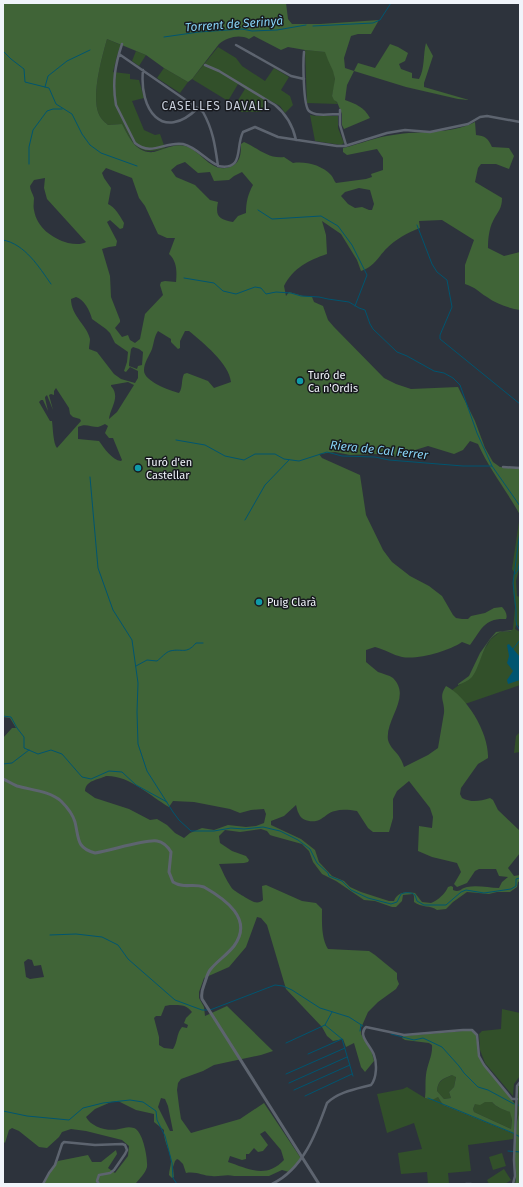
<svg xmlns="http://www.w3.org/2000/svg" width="523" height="1187" font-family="'Fira Sans',sans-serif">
<rect width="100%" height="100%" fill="#2d333c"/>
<!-- green -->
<path fill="#32502a" d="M107,39l14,6 -4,11 -4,16 17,2v5l9,1 5,18 -12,3 12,29 11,5 5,-1 5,14c-26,9 -32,-4 -43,-24l-14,1c-2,-2 -5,-4 -7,-7 -12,-16 1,-61 6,-79z
M218,47l18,11 6,8 23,15 9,-13 15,9 -8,13 9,6 3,9 -8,8 -5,-7 -11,-6 -8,12h-20l-6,-7 10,-16 -7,-5 -10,17 -36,-22z
M305,50l21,2c2,9 9,18 9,28 0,5 -2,11 -3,16l6,8 -31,-1z
M136,51l10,4 -7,11 -7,-5z
M164,68l24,14 -8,11 -23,-15z
M310,115l6,1h22v12l6,15 -3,2 -26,-4z
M520,515v50l-4,16 1,15 3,1v-2v31l-4,-1 -1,4 5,3v53l-55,19 -13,-14 20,-14 12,-26 7,-11 9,-7h10l3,-3 2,-22 -2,-17 1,-18 -2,-3z
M520,732v20l-6,1 2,-17z
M502,1009l18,4v63l-6,8 -1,12 -28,-33 -5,-13 -1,-16 3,-3 19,-2z
M452,1075l4,1 -2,11 -5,5 2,6 -7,1 -7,-8c1,-11 6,-12 15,-16z
M520,1084v28l-3,7 1,-32z
M407,1087l18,11 3,1 10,-2 5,8 71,29 -1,5 -45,6 3,26 -23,2 1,10 -21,1 -1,-12 -26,2 -3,-21 24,-4 -8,-26 -27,10 -10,-39 26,-5z
M485,1102h7c4,5 12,8 19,10l1,8 -1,9 -37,-17 -1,-3 2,-5z
M502,1153l4,13 -13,4 -4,-13z
M504,1169l7,11 -6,4h-16l-2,-4z"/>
<!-- forest -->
<path fill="#406437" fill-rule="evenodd" d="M3,3h283l2,16 4,5h28l59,-4 -8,14h-13l-7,2 -7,22 1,10 9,3 4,-8 17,5 15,-24 8,3 10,6 -3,8 -6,3 2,5 11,4v5l7,1c6,-10 4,-25 7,-36l7,13 -9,27v4l45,13 -11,-1 -52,-12 -52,-16 -7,14 -2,15c11,4 19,7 25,18l-26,11 -2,-4v-11l-5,-12 -3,-2 -2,-4 3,-17 -2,-8 -5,-11 -3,-8 -20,-2 -17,-3 -7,3 -27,-14 -5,3c-10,-5 -21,-2 -30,5l-27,35 -4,3 -24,-14 -18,-13 -39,-16c-5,18 -18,63 -6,79 2,3 5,5 7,7l14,-1c7,13 14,30 32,28 4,-1 8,-3 12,-4 6,-2 12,-4 19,-2 16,4 26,28 45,21 11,-4 11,-14 11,-23l3,-2c14,6 24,17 40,15l9,6c12,-2 29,2 38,12 2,2 3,6 5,8l30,-4 6,-2 -1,-3 12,-4v-12l-6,-9 -30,6 -4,-3v-4c17,-4 33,-11 50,-13 28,-5 57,0 82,-13l1,13c9,1 12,3 16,12l17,1 5,8 -5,13 -13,-5h-15l-3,4 -3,14 27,16c0,11 -4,13 -9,23 -4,8 -5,18 -5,27l16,8 16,-4v58c-11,-2 -24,-6 -33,-13 -10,-6 -10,-9 -22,-13v-19l9,-25 -32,-20 -23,1 1,7c-12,4 -25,12 -33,20 -10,10 -12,18 -26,23l-4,-11 -16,-26 -19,-13 4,14 1,19c-18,6 -34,14 -43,32l2,10 3,-4 14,4 9,1 2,5 9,4 5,14 6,7 50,51 12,6 15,5 47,-2 17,34 10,27 8,14 7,5 20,2v46c-13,-24 -31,-46 -42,-71l-8,-3 -7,9 -9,4 -26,-8 -16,5 -13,6 -23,-3 -26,1 -15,-3 -16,2 3,4 38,17 6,40 17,35 9,12 18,14 19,10 13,10 11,19 3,3 6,1h6l3,-3 14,-3 9,-5 8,-1c3,3 6,8 4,12 -22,-1 -24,10 -36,26l-8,-3c-13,9 -44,18 -60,15 -9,-2 -18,-8 -27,-10l-9,3v12c4,3 8,7 12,10 5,2 11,3 15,6 19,19 -8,41 -5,62 2,8 9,12 12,18 2,3 3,6 4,9l24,-12 10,-7c2,-12 4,-23 6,-35 1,-12 -6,-15 2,-27 21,11 43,47 42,72l-10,6 -17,24 -1,6 2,4c10,5 18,3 28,0l3,2 5,10 22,21v22l-12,15 6,8 6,-1v6l-2,1 -1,5 -7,5h-13l-8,2 -22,-2 -14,10 -7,7 -9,1c-6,-5 -16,-2 -23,-8v-6l-1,-2 -10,1 -1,6 -6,6h-4l-17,-6 -11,-1 -28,-19 -14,-7 -9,-12 -4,-11 -7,-7 -29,-8 -3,-1 -3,-4 -6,-2 -21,3 -15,-2 -6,6 1,7 12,8 14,5 3,4 -1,2 -4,1 -25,1c4,8 7,16 12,23 2,4 19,13 23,15 4,1 7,0 9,-2l-1,-14 4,-1 36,16 14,2 6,6c0,13 -1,29 6,40l41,2 6,4 22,18v6l2,5 -3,5 -18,13 -10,10 -7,16v6l11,19 2,8 -9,11 -4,-5 -7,-24 -8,4 -3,-8 -10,2 -6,-5 -5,-9 -36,-38 -19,-64 -6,-7 -4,-1 -11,30 -17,20 -25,11 -5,14v6l5,9 1,9 22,-10 46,45 -12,4 -47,10 -11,6 -22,8 -3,4 -1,7 2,16 2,13 10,14 49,-14 24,-16 36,54v2l-11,13 -7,-2 -13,6h-35c-8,-2 -15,1 -22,0 -10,0 -15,-5 -26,-3l-3,-9 -4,-4 -2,-1 -2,2 -2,6 1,10 -2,1 -3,-3c0,-5 2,-9 2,-13 0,-11 -8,-20 -7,-32l-10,-8v-8l-18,-4 -18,-9 -7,1 -16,7 -9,8c5,10 22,15 33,12 5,-1 9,-3 15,-1 9,3 14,31 13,39 -2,7 -7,11 -11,16l-7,1h-87l16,-23 30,-6 4,7h9l15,-12 1,4 -9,14 7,5 13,-17 1,-10 -7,-6 -36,-9 -15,-2 -9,3 -3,5 -12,11 -8,-1 -20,-16 -7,-3 -3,2 -4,13 -2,-2v-403l9,-10h4l-6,-10 -7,-1zM185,162l13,11 12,-1 4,9 15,-1 5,-4 8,-4 11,13c-5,9 -7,17 -7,28l-8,3 -5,6c-14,-3 -18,-5 -15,-20l-8,-2 -15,-15 -19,-8 -5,-7 6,-5zM106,168l26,10 7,20 6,8 13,28 9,4h8l-6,16c8,7 8,18 7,28l-11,-1 -4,1 -1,3 3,10 -18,19 -5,25 -5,4 -5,-3 -2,-5 -6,2 -7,-9 5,-6v-2l-9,-23 -1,-21 -8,-27 7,-2 7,-1 1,-5 -10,-19 3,-2 10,9 3,-1 1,-5c-4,-7 -9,-16 -16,-19l3,-16 -7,-10 -2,-5zM45,178l-1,10 3,11 39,43c-5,3 -12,2 -18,1 -16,-5 -31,-15 -34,-33 -1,-4 0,-8 0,-12 -1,-4 -4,-8 -4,-12l4,-6zM359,188l11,2 4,14 -2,6h-3l-7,-3 -7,1 -7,-4 -7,-8 4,-4zM76,297c8,2 14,14 16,22l14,10 4,4 5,10 13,9 -1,10 -3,9 2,1 4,-5 8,4v7l-3,5 -14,-4 -7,-5 -17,-22 -8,-3c0,-3 1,-7 1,-10 -3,-14 -19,-23 -19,-40zM158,331l13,8v3l7,7 2,-1v-7l5,-10h4c14,12 40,32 42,51l-17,6 -6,-7 -21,-8 -3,1c-3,6 -1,14 -5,19 -9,-2 -36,-12 -35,-23 0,-7 5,-14 8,-21 2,-6 2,-12 6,-18zM133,347l6,2 4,3 -1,13 -4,1 -1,3 -8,-3v-2l2,-15zM128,382l6,3 -17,27 -8,7c1,-11 12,-22 2,-33v-1zM56,388l13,20 1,6 3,3 7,2 1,2 -24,27c-4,-5 -4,-20 -5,-27h-2l-11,-19 2,-2h2l5,11 -3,-13v-1l2,-2 6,15 -4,-15 2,-1 3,1v-4zM105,424l3,2 -3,7 4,5h4l9,22 -1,1c-9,-1 -17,-13 -22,-20l-21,-2v-12c7,-4 13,0 20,0 3,-1 5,-2 7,-3zM106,776c23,-1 44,20 63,31l4,-6 21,1 36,7 10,4 11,-3 13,-1 2,5 -2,9 -8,3 -10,1 -18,-2 -14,5 -12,-2 -12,5 -6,5 -9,-5 -8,-8 -10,-6 -7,1 -21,-11 -34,-11 -10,-7c1,-11 13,-11 21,-15zM409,781l21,27 3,9 -1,11 -13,-2 -1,25 14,6 25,6 4,9 -7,12 3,3 10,-4 8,-12 4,-2h17l3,7 9,1 -6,5 -3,6c-10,0 -21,-3 -32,-1 -6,1 -7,6 -14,3v-3l-2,-1 -3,1c-2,6 -11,14 -17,16l-9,-1 -7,-9c-9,-2 -18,-1 -21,8h-5l-28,-9 -11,-5 -6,-6 -12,-5 -13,-14 -4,-12 -14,-11 -30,-14v-4l13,-5 12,-11c1,3 1,6 3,9 3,8 16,9 22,5 5,-3 8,-7 14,-8 7,-2 14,-1 22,0l11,17 5,4h16l4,-14v-19l4,-8zM28,959l4,1 2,6 7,-1 3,12 -14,2 -4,-2 -2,-15zM170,1005c9,0 16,-1 22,7l-6,6 -2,5 4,2 -1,3 -5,-1c-6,7 -4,15 -9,22l-9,-1 -5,-3v-8l-5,-19 2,-2h5l4,-10zM161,1098l4,1 3,7 5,25h-3l-12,-24zM265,1131l16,19 3,10c-18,19 -35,9 -56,2l2,-6 12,4 4,-1v-5h3l5,-6 4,4 5,-1 5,-6 -8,-11z
M511,630l1,1c-4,1 -9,0 -12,1 -18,8 -18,32 -28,45 -4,4 -9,6 -14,8v-1l11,-8 11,-23 10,-14 6,-7z
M463,1031h9l4,4 3,21 36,48 -1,30 -71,-29 -5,-8 -6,3 -7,-2c1,-8 0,-16 1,-23 1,-10 7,-20 6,-30l-3,-2 -24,-3 -3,-2 1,-2zM452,1075l4,2 -2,10 -5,5 2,6 -7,1 -7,-8c1,-11 5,-12 15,-16zM485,1102h7c4,5 12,8 18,10l2,8 -1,9 -37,-17 -1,-3 2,-5 5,1z
M520,1112v72h-5c2,-7 1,-14 0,-22 0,-10 0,-43 5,-50z"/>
<!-- water -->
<path fill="#005570" d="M509,644l11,13v23l-12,4 -1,-4 6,-9 -6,-8 2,-7 -2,-11z"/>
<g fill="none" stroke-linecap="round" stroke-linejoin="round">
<!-- stream -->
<path stroke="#005570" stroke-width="1" d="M313,26l60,-3 7,-3 11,-17
M164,37l35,-5 43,-3 10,2 25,-1 29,-5
M3,51l8,8 13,10 1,13 24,6 7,16 16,10 10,20 8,11 11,8 36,13
M45,87l3,-11 19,-15 23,-11
M29,164v-17l4,-17 14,-19 6,-2h9
M258,210l14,9 49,-3 17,10 14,19 15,30 -12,31
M417,225l15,39 5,8 10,8 5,27 -12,28v4l80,65
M3,240c22,4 36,27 48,44
M184,278l30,5 9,8 13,3 19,-7 6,1 5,6 10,-2 15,1 10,3 18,1 9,2 21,3 10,6 6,2 5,14 3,5 24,23 10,4 27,15 10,2 9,5 7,7 17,48 15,33
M176,440l29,5 20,11 19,4 11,-6h20l9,5 15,2 28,-9 15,4 33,1 14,3 74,6h29l28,40
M90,477l8,91 15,42 19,30 6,43 -1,29 1,32 9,27 26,41 6,8 12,11h23l17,-3 13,1 19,-2 17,4 18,9 12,9 7,14 11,10 1,3 13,5 9,9 17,8 23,6 6,-2 4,-8c5,-2 10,-2 14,1l2,6 7,4h22l15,-13 5,-2 18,3 27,-4 5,-3v-7l4,-1
M245,520l20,-35 24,-25
M520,531l-7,52 3,28v10l1,5 3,4
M515,574l3,-4 2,-10
M513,649l7,-9
M136,666l11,-6 10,1c4,-3 9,-9 13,-10 12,-3 16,4 26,-8h7
M3,716l8,1 6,11 7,9v11l14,6 13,-4 11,4 20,23 9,2 18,-8 13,1 14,13 31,17
M3,764l9,-1 17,-13
M50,935l26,-1 26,3 16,8 10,14 47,41 27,10h5
M210,1010l65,-25 8,1 9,4 28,18 29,9 14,9
M332,1012l-7,13 17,14 11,37
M360,1031l1,-6
M391,1034l23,6 9,-2 19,9 17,19 5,7 14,14 10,3 26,14
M286,1043l39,-18
M308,1054l34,-15
M286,1074l59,-26
M289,1083l58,-26
M294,1090l56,-25
M305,1096l47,-22
M428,1098l85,35 7,4
M518,1105l2,1
M3,1111l24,5 42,4 14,-12 20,-5 27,-3 13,2 13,9 1,9 8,16 7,27 1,15 4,6
M508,1151l12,1"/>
<!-- street -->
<path stroke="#5d646f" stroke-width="2.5" d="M122,44c-7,21 -10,39 -6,61l19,38c17,14 29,-2 48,1 13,3 22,15 34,21
M236,45l55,31 13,3
M304,52c-1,9 -1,54 5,59 7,6 22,3 31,3v11l6,20
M119,54l84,58c10,18 12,33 15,54 27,5 17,-19 25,-34l12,-5 23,10 59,9h8l42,-13 18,-3 25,2 38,-8 12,-7 7,-1 33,6
M205,65l14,6 56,34c11,9 18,21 21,35
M143,70c-4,39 19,73 55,38
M340,114v-4
M503,467l17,1
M43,1184l6,-11 6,-8 7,-21 2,-2 31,3 27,-1 3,1 2,5 -2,4 -11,16 -4,3 -11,2 -2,6 2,3
M272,1184c31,-15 44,-50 55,-81 11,-11 29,-14 44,-18 6,-7 6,-22 3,-30 -3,-9 -17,-20 -8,-28l38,8 59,-5h9l5,5 2,21 5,9 28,34h5
M466,1184h5
M513,1184l2,-8 -1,-16 3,-74 3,-4"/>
<!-- secondary -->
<path stroke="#5d646f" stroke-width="3" d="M3,779c5,2 9,5 14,7 14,4 33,5 44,15 6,6 12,14 14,21 4,16 1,26 20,31 15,-2 50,-14 62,-12 6,1 11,6 14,11l-2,20 4,10c11,7 20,1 31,5 21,12 50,32 30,59 -7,9 -17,15 -24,24 -3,4 -4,10 -6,15 -2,5 -3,9 -2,14l117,185"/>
</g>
<!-- markers -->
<g fill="#0f9aa8" stroke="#181a1f" stroke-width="1.5">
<circle cx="300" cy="381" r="4"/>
<circle cx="138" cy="468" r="4"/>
<circle cx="259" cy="602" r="4"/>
</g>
<g text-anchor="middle" stroke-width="3" stroke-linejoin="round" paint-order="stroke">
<!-- poi labels -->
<g font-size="11" fill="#f0f4fa" stroke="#181a1f" text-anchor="start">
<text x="308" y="379">Turó de<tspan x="308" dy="13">Ca n'Ordis</tspan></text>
<text x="146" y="466">Turó d'en<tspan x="146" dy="13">Castellar</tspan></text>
<text x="267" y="606">Puig Clarà</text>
</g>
<!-- water labels -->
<g font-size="12" font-style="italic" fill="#85d1f4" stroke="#181a1f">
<text transform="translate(234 24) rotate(-4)" y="4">Torrent de Serinyà</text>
<text transform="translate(379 450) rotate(6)" y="4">Riera de Cal Ferrer</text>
</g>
<!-- neighbourhood labels -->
<g font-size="12" letter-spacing="1" fill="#c8cfdc" stroke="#181a1f">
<text x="216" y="110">CASELLES DAVALL</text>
</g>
</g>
<!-- border -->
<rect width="523" height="1187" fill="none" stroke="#f0f4fa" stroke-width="8"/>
</svg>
